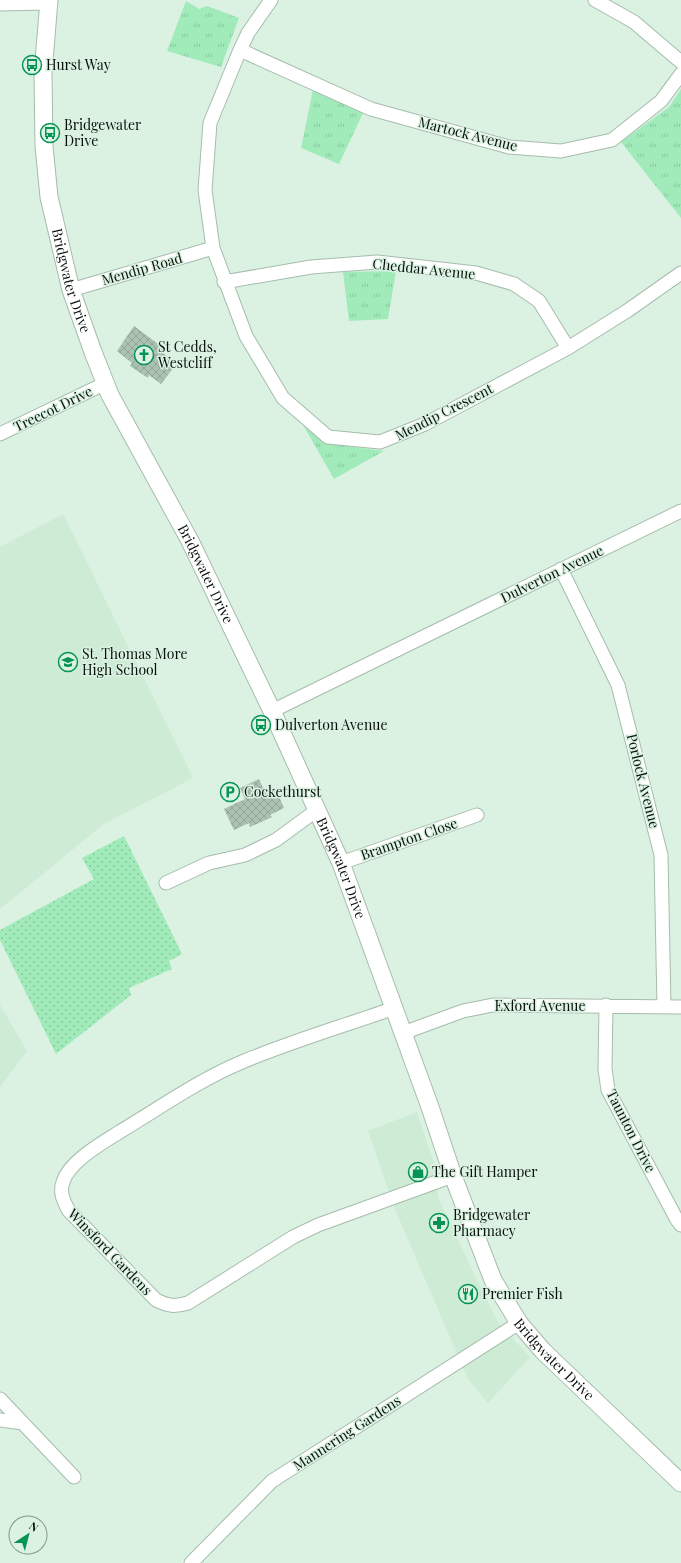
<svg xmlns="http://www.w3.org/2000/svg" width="681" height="1563" font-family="'Playfair Display',serif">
<defs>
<pattern id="grass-tufts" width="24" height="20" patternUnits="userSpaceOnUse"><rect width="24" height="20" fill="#a0ebb9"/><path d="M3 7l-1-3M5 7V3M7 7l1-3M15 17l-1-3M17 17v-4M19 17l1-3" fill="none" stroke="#88c89e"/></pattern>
<pattern id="garden-dots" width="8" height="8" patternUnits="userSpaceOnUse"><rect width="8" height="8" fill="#a0ebb9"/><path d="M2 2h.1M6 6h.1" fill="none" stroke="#88c89e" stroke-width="1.8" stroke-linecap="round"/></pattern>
<pattern id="building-cross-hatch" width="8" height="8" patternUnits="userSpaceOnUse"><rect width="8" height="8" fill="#abc1b1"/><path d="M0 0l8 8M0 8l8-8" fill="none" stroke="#92a597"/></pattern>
</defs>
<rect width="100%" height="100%" fill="#dbf2e2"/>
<!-- built -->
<path fill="#cdebd5" d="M63,514l130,264 -89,46 -104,85v-362z
M0,1005l27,46 -27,36z
M417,1112l19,57 2,28 35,75 25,50 32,35 -42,46 -20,-24 -73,-170 -27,-78z"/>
<!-- grass -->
<path fill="url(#grass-tufts)" d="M186,1l13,8 8,-3 32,12 -18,49 -54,-16z
M681,89v129l-60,-76 48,-35z
M313,90l50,23 -24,51 -38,-16z
M396,271l-8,48 -39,2 -6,-49z
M302,423l28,21 54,7 -50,28z"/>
<!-- garden -->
<path fill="url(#garden-dots)" d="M124,836l58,118 -13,7 3,8 -43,19 2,7 -75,59 -56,-114v-10l94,-51 -12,-21z"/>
<!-- building -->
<path fill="url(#building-cross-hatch)" d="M134,326l31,23 -2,4 9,7 -3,3 5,4 -13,17 -12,-9 -1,3 -18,-12 2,-3 -15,-12z
M259,779l7,15 10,-4 8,18 -14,7 2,2 -22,10 -1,-4 -15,7 -10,-21 21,-10 -5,-11z"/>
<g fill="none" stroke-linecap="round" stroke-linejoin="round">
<!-- minor casing -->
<g stroke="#a6bcac" stroke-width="15">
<path id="minor" d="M271,0l-23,33 -8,17 -30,73 -5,67 8,58 33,88 37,62 45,39 52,5 45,-18 143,-76 59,-37 54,-38
M595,0l39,22 47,40
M0,4l48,-1
M240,50l131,59 138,38 52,4 51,-11 49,-39 20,-27
M224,282l87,-15 66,-5 99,11 38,11 25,17 29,47
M71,290l142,-42
M0,434l106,-51
M561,569l57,116 43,170 3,152
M272,711l409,-200
M341,863l136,-48
M166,883l43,-20 36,-8 31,-15 41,-30
M606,1005l-1,64 3,21 69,130 4,5
M394,1008c-50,18 -102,33 -152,54 -43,18 -81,45 -121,69 -17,11 -52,30 -58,51 -4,11 1,20 6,29l87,89c12,6 19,7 32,3l105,-66 25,-12 135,-49
M403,1033l60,-22 30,-6 188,2
M0,1399l74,78
M0,1420l23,3
M191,1563l81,-82 247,-158"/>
</g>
<!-- tertiary casing -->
<g stroke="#a6bcac" stroke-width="19">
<g id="tertiary">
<path id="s1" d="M49,0l-6,73 1,73 5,51 22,93 22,62 17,43 80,146 82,170 69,152 89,244 23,69 40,104 26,43 24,28 138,132"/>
</g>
</g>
<!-- minor -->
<use href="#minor" stroke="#fff" stroke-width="13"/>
<!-- tertiary -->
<use href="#tertiary" stroke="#fff" stroke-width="17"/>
</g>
<!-- icons -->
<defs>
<g id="bus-ring" transform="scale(1)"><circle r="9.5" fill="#dbf2e2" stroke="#069454" stroke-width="1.5"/><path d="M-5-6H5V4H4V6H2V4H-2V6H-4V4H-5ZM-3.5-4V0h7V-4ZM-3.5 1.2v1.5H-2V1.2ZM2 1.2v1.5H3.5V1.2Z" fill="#069454"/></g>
<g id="church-ring" transform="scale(1)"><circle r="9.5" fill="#dbf2e2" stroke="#069454" stroke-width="1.5"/><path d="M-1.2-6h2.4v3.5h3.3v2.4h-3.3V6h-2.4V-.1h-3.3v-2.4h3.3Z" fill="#069454"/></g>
<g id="school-ring" transform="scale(1)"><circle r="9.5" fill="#dbf2e2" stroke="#069454" stroke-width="1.5"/><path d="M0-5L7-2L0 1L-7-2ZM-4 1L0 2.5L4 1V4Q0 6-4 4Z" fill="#069454"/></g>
<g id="parking-ring" transform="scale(1)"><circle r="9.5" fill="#dbf2e2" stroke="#069454" stroke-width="1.5"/><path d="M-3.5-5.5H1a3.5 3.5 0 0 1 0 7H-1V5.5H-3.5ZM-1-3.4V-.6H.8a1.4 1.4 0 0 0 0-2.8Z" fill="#069454"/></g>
<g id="shop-ring" transform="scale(1)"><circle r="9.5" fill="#dbf2e2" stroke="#069454" stroke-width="1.5"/><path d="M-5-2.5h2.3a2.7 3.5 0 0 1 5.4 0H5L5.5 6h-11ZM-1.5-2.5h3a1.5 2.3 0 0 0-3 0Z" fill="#069454"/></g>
<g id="pharmacy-ring" transform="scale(1)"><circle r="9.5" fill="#dbf2e2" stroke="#069454" stroke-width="1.5"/><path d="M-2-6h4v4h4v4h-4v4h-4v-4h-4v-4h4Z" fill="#069454"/></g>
<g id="restaurant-ring" transform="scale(1)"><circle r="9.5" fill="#dbf2e2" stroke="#069454" stroke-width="1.5"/><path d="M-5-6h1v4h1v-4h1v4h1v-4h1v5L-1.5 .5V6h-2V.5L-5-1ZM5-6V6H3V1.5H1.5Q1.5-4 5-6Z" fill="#069454"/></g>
</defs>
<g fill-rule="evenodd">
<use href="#bus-ring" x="32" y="65"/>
<use href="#bus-ring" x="50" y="133"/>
<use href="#church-ring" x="144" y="355"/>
<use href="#school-ring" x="68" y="662"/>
<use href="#bus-ring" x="261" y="725"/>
<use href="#parking-ring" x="230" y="792"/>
<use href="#shop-ring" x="418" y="1172"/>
<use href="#pharmacy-ring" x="439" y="1223"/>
<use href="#restaurant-ring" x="468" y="1294"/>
</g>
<g text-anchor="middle" stroke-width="3" stroke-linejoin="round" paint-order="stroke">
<!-- poi labels -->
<g font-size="14" fill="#09110b" stroke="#dbf2e2" text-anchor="start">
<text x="46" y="70">Hurst Way</text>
<text x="64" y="130">Bridgewater<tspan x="64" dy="16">Drive</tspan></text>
<text x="158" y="352">St Cedds,<tspan x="158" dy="16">Westcliff</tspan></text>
<text x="82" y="659">St. Thomas More<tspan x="82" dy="16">High School</tspan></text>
<text x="275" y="730">Dulverton Avenue</text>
<text x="244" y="797">Cockethurst</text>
<text x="432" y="1177">The Gift Hamper</text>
<text x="453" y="1220">Bridgewater<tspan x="453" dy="16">Pharmacy</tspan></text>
<text x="482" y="1299">Premier Fish</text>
</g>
<!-- street labels -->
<g font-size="14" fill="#09110b" stroke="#dbf2e2">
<text transform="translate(468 134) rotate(14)" y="5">Martock Avenue</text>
<text transform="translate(142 269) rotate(-16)" y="5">Mendip Road</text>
<text transform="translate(424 269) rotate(6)" y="5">Cheddar Avenue</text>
<text dy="5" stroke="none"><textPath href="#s1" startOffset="284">Bridgwater Drive</textPath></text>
<text transform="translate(53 409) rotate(-26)" y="5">Treecot Drive</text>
<text transform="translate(444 412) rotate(-27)" y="5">Mendip Crescent</text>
<text transform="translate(552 574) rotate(-26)" y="5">Dulverton Avenue</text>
<text dy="5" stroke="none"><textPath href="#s1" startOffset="608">Bridgwater Drive</textPath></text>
<text transform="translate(643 781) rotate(76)" y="5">Porlock Avenue</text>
<text transform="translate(409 839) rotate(-19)" y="5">Brampton Close</text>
<text dy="5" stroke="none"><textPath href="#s1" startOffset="932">Bridgwater Drive</textPath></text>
<text x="540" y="1011">Exford Avenue</text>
<text transform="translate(631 1131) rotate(63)" y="5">Taunton Drive</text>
<text transform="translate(110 1252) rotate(46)" y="5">Winsford Gardens</text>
<text dy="5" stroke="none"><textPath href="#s1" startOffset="1472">Bridgwater Drive</textPath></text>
<text transform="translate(347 1433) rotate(-33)" y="5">Mannering Gardens</text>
</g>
</g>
<!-- north arrow -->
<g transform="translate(28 1535) rotate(36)"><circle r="19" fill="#dbf2e2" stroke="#87988c"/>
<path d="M0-3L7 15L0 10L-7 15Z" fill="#069454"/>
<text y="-6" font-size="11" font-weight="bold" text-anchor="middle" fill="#09110b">N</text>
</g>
</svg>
